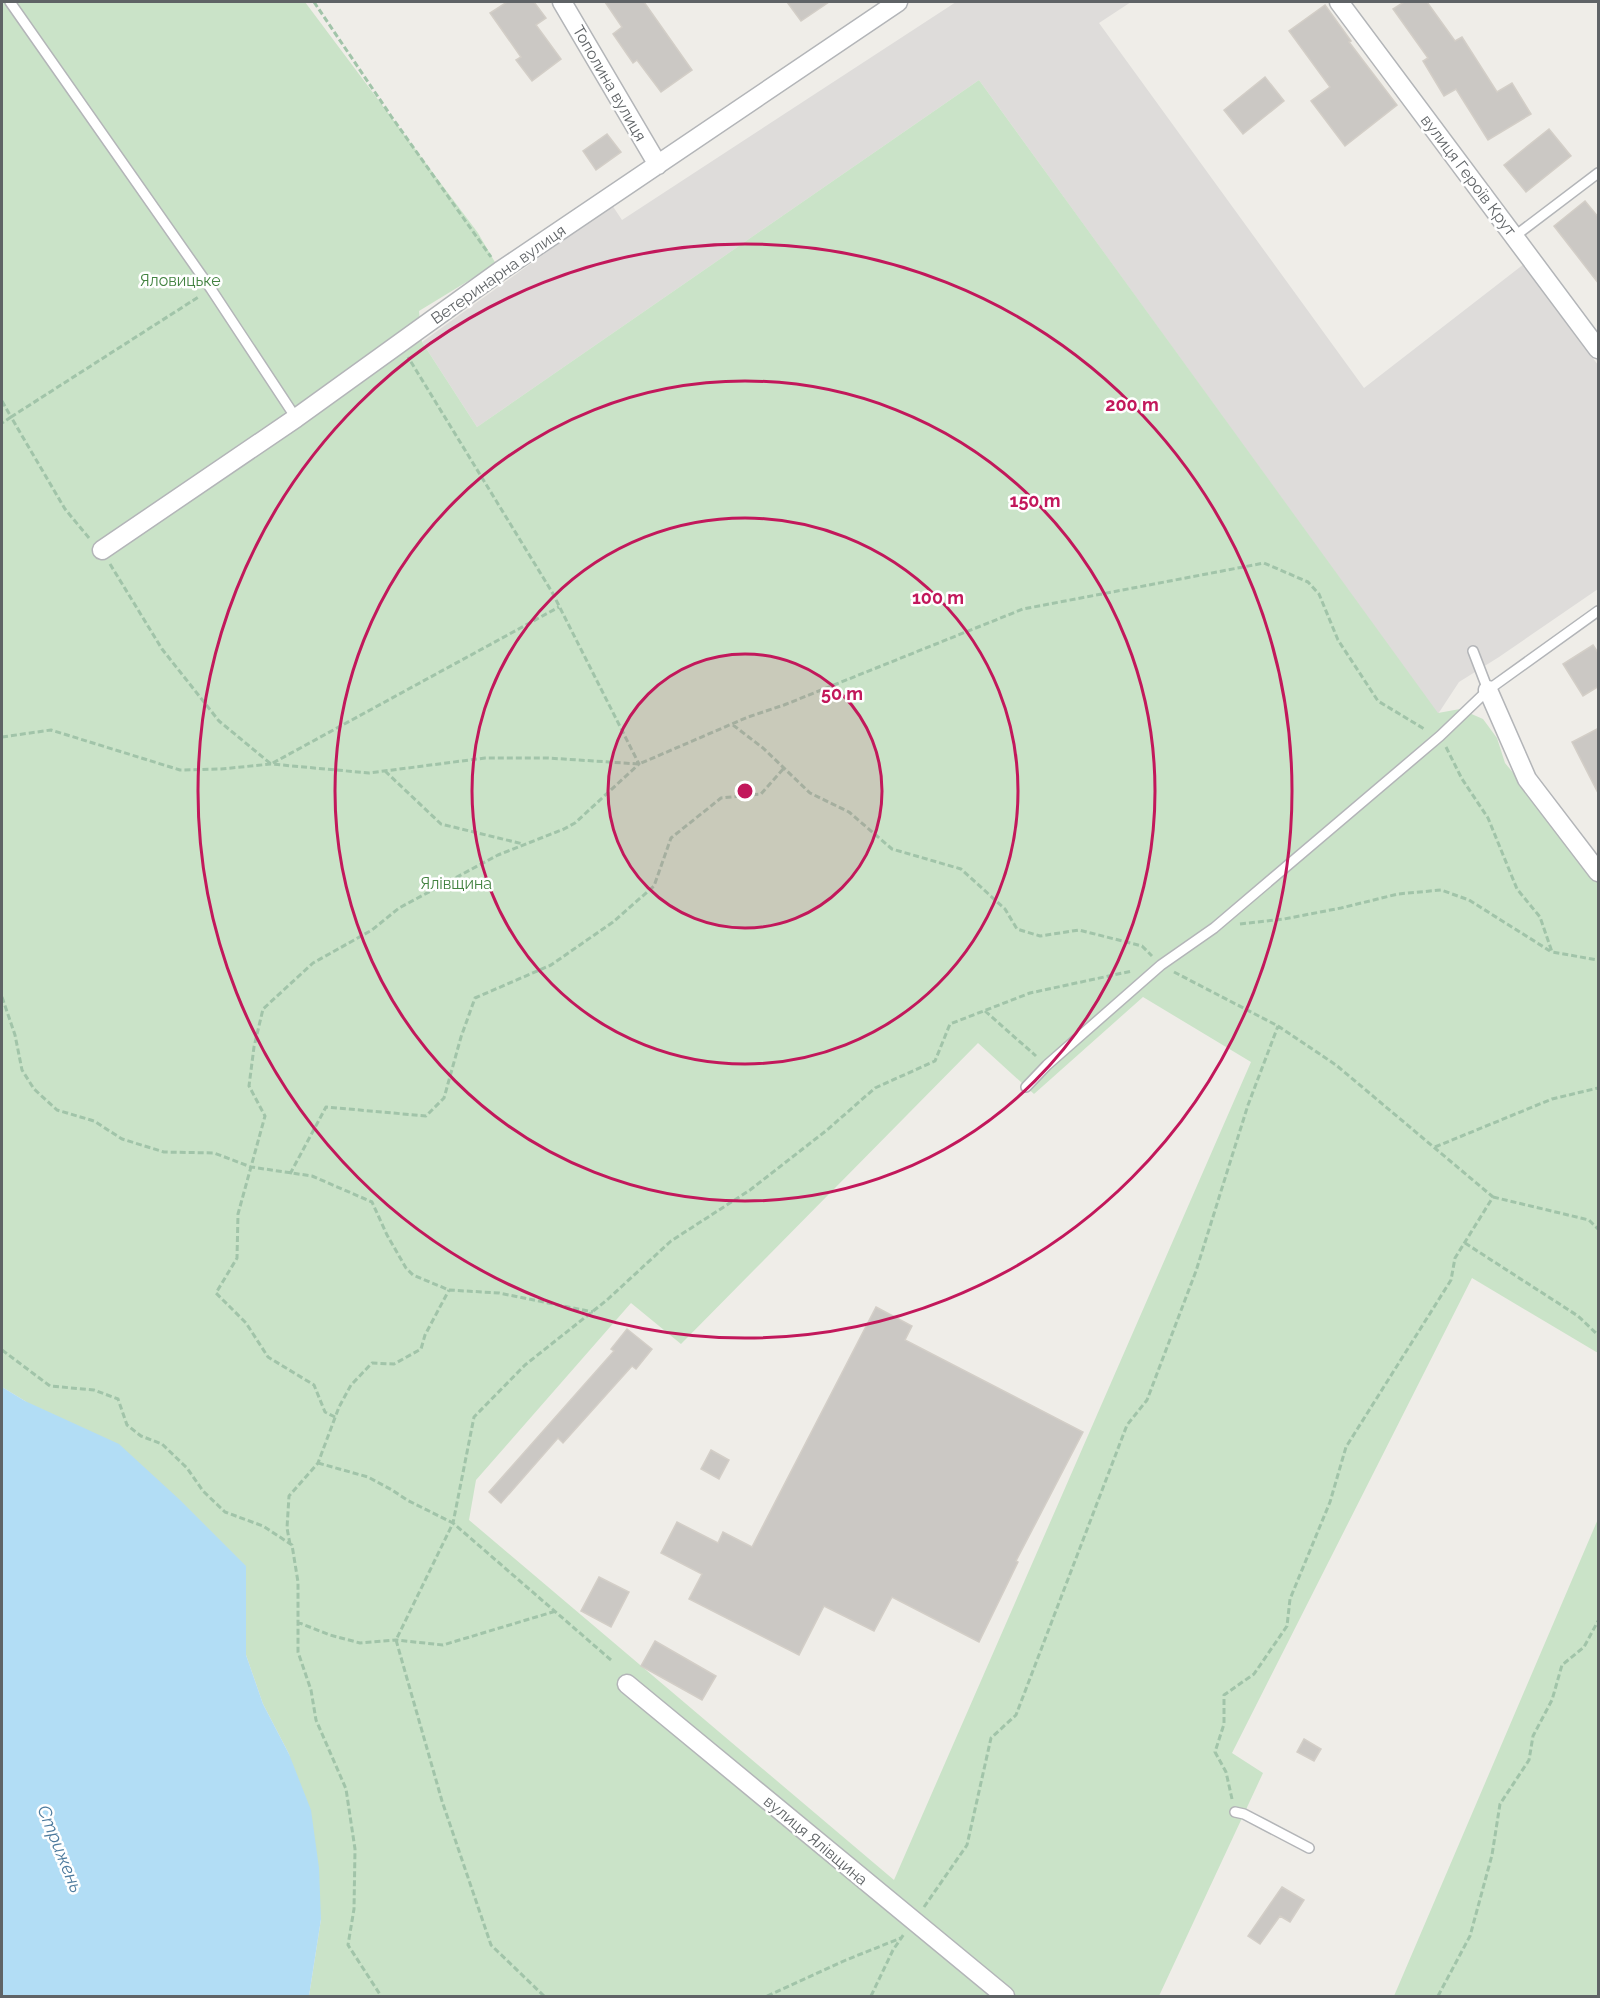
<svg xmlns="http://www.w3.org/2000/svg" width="1600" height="1998" font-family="Raleway,sans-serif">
<rect width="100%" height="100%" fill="#efede8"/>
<!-- industrial -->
<path fill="#dedcda" d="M956,2h175l-32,21 265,365 160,-124 74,101v224l-99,68 -40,25 -21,32 -459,-634 -502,347 -55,-85 190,-137 10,15z"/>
<!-- green -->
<path fill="#cae3c8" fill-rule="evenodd" d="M2,2h303l173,231 18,31 -77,47 3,31 55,85 502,-347 459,633 22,-4 23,10 14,19 8,25 93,112v478l-126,-75 -240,475 31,20 -104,223h-850l12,-77 -32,-165 -26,-50 -17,-49 -1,-89 -220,-165 -23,-14zM1143,997l108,65 -357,818 -425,-360 7,-40 155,-177 50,41 297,-301 56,51z
M1598,1519v477h-204z"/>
<!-- water -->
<path fill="#b2ddf5" d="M2,1387l23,14 94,43 61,56 66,66v89l17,49 26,50 22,56 8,58 2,51 -12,77h-307z"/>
<!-- building -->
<path fill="#cbc8c4" stroke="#d3cec7" stroke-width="1.5" d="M507,2h27l12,16 -10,7 25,34 -29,22 -16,-21 5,-3 -31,-44z
M605,2h39l48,68 -31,22 -24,-32 -4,3 -20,-29 9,-7z
M787,2h42l-28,19z
M1404,2h23l28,39 7,-4 35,55 15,-9 19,31 -43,26 -32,-51 -12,7 -21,-35 5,-3 -35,-49z
M1325,5l26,36 -2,1 48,63 -52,41 -34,-45 19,-14 -41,-56z
M1265,77l19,24 -41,33 -19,-24z
M1549,129l22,27 -45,36 -22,-27z
M607,134l14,18 -25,18 -13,-19z
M1585,201l14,17v66l-45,-58z
M1593,645l6,9v32l-16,10 -20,-32z
M1599,728v67l-27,-53z
M876,1307l36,19 -7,14 178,92 -67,129 2,1 -39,80 -87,-45 -18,34 -50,-25 -25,49 -110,-56 13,-25 -41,-21 16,-31 41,21 5,-11 29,15z
M627,1329l25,20 -16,20 -4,-3 -69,77 -5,-5 -57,65 -12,-11 125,-141 -3,-2z
M711,1450l18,10 -10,19 -18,-10z
M599,1577l30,15 -18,35 -30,-16z
M655,1641l61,35 -14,24 -61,-34z
M1304,1739l17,10 -7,12 -17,-9z
M1282,1887l22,13 -14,22 -10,-6 -20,28 -12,-8z"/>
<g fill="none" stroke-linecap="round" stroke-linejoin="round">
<!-- lane casing -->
<g stroke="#b3b5b8" stroke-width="12">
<path id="lane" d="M10,2l201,287 85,129
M1515,236l83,-63
M1473,651l15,39
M1026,1087l21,-22 114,-100 53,-37 226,-192 48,-46 110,-79
M1235,1812l9,2 65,34"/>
</g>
<!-- street casing -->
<g stroke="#b3b5b8" stroke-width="21">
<path id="street" d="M562,2l96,163
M1339,2l259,347
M102,550l194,-132 204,-147 398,-269
M1488,690l39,89 71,93
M627,1684l378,312"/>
</g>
<!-- path -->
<path stroke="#a1c4a9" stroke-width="3" stroke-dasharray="6 3" stroke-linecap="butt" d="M314,2l77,114 100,141
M2,401l9,16 -9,6
M89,538l-24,-29 -54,-92 189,-121
M110,564l52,85 57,72 52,43 288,-157
M733,725l30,23 47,45 39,19 43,37 69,20 44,40 12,20 23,7 39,-6 63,16 10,10
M2,737l49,-7 129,40 41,-1 50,-5 98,9 116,-15h63l91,6 109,-47 36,-12 239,-96 241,-46 44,19 11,12 19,46 40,61 48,29
M1446,747l16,32 26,39 29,71 23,28 12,35 46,8
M385,771l56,53 82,20
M1240,924l44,-5 57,-11 57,-14 43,-4 28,10 81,51
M1174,972l104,54 58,39 157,132 -38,61 -4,22 -105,167 -16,55 -40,97 -3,27 -33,48 -30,21v29l-9,28 11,20 6,27
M2,997l13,38 7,35 12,19 23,21 37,11 28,18 42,13 50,1 37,14 61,9 60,26 15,33 19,33 7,7 36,15 50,3 94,19
M985,1011l51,45
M1435,1147l117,-48 46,-11
M290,1174l36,-67 100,9 18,-18 17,-61 14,-39 76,-33 62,-43 41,-36 17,-48 50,-40 40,-4 24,-27
M1493,1197l96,23 9,9
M1465,1243l113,73 20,19
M2,1350l48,36 44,4 24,9 9,26 14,11 21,8 25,24 16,23 22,21 38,14 29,19 6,37v70l13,38 5,30 30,69 9,60 -1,60 -6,36 33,51
M335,1417l-10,-5 -11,-27 -46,-28 -22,-34 -30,-30 21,-35 1,-44 27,-98 -16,-30 5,-39 9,-38 50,-46 59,-33 27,-22 99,-53 66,-26 11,-6 64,-59 -87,-172 -144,-235
M318,1463l50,14 24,13 15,10 46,23 -57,117 46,161 49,144 53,51
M290,1544l-3,-16 2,-32 29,-33 21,-56 12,-22 21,-22 22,1 27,-15 4,-14 24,-45
M297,1622l33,13 30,8 36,-3 47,5 113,-34
M611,1660l-158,-137 21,-106 51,-52 82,-65 64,-59 79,-51 77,-60 48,-42 60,-27 15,-37 80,-31 102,-22
M924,1907l43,-62 24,-107 25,-23 111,-290 20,-25 49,-129 52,-166 30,-79
M767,1996l79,-36 55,-22
M871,1996l22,-46 11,-16
M1438,1996l32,-60 22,-81 8,-51 29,-44 4,-24 19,-36 10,-35 22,-18 14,-26"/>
<!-- lane -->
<use href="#lane" stroke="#fff" stroke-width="9"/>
<!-- street -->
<use href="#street" stroke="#fff" stroke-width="18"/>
</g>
<!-- distance rings -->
<circle cx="745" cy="791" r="137" fill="#c2185b" fill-opacity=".12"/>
<g fill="none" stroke="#c2185b" stroke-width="3">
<circle cx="745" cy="791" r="137"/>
<circle cx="745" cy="791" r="273"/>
<circle cx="745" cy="791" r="410"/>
<circle cx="745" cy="791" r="547"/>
</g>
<g text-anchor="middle" stroke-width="5" stroke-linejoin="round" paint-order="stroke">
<!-- street labels -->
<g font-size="16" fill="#5f6366" stroke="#fff">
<text transform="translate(610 83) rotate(60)" y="6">Тополина вулиця</text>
<text transform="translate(1469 175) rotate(53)" y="6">вулиця Героїв Крут</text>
<text transform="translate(498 274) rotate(-35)" y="6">Ветеринарна вулиця</text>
<text transform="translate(816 1840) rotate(40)" y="6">вулиця Ялівщина</text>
</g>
<!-- park labels -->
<g font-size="16" fill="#438341" stroke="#fff">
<text x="180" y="286">Яловицьке</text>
<text x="456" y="889">Ялівщина</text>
</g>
<!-- water labels -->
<g font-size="18" font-style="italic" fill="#4c7a9d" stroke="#fff">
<text transform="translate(60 1849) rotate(68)" y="6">Стрижень</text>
</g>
</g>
<circle cx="745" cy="791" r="9" fill="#c2185b" stroke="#fff" stroke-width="3"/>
<g font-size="18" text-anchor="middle" font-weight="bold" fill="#c2185b" stroke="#fff" stroke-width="5" stroke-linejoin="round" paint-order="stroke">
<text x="1132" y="411">200 m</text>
<text x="1035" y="507">150 m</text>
<text x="938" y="604">100 m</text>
<text x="842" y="700">50 m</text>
</g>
<!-- border -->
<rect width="1600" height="1998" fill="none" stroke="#5f6366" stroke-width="6"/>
</svg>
